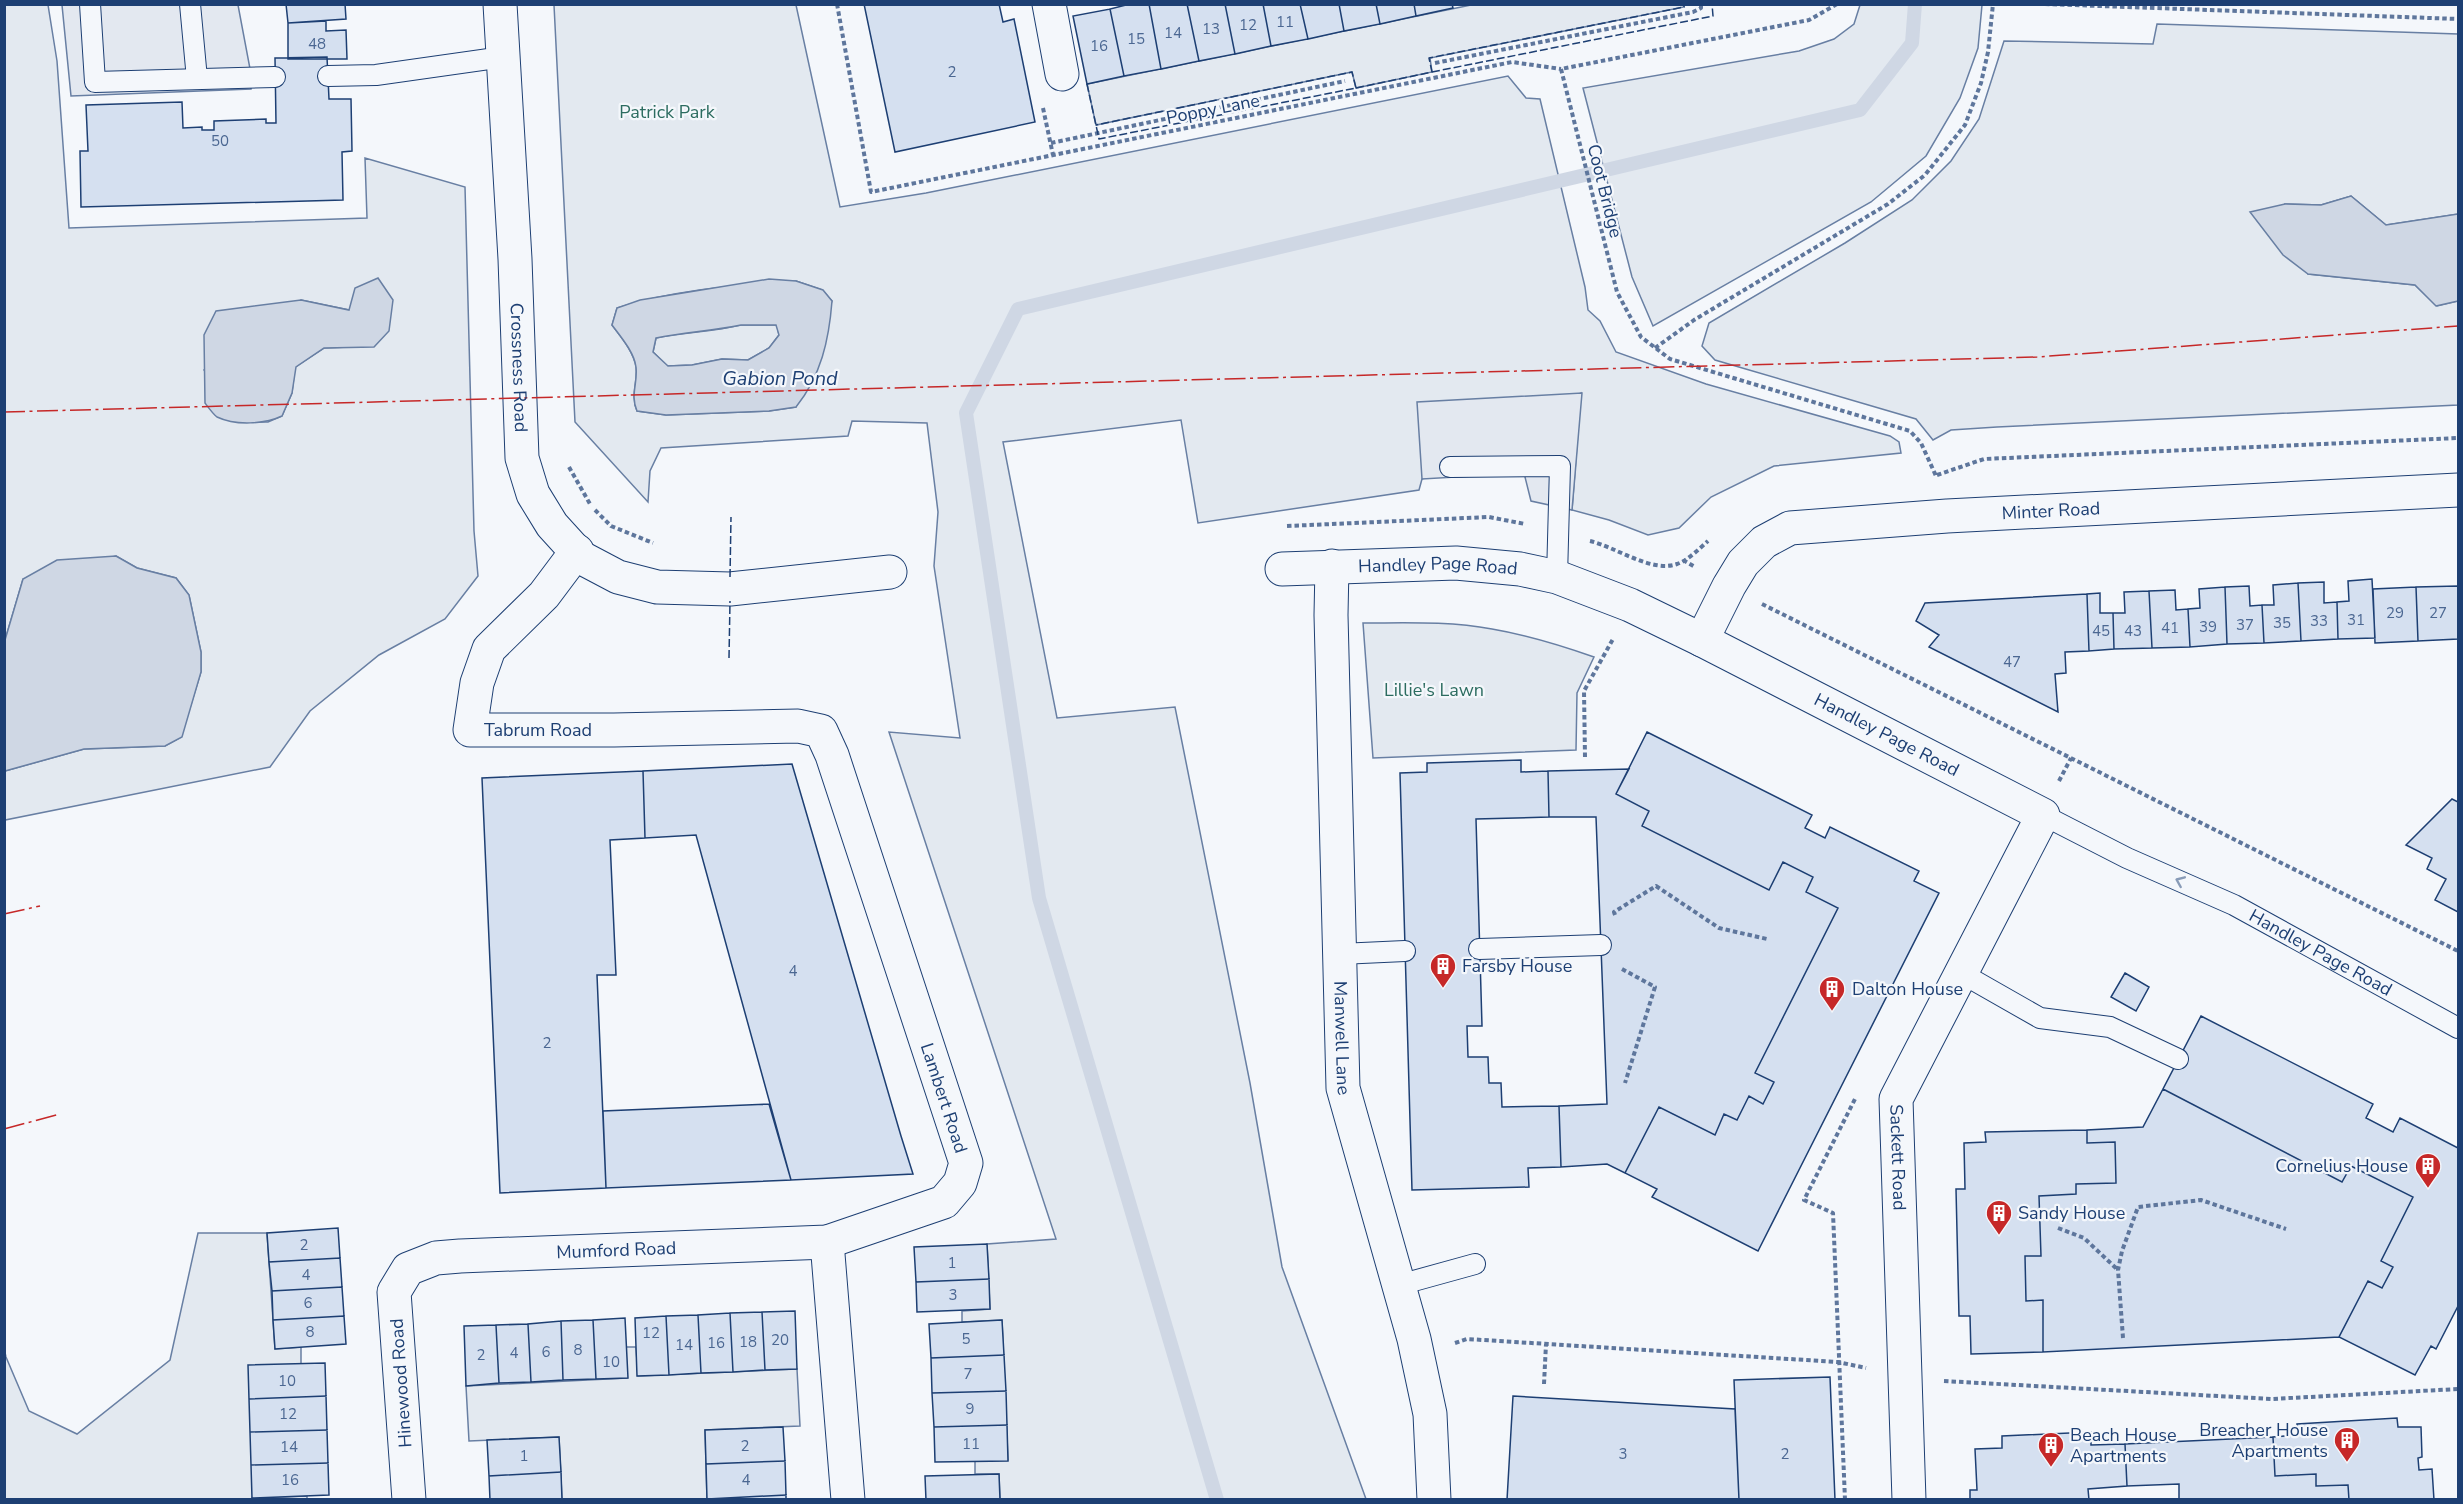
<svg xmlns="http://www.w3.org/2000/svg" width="2463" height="1504" font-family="'Nunito Sans',sans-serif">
<rect width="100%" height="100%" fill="#f4f7fb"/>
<!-- green -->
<path fill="#e3e9f0" stroke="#687fa3" stroke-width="1.5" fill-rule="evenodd" d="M1684,4v3l-254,51 2,14 -76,16 -4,-16 -256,53 -9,-41 384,-79z
M5,5h43l9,56 12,167 298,-10 -2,-60 100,29 9,344 4,45 -33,43 -66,36 -69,56 -40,56 -265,53v-49l79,-22 81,-3 16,-9 20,-65v-20l-12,-57 -13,-17 -39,-10 -21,-12 -93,23 -18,61zM301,300l48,10 25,36 -50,2 -29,19 -3,26 -10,23 -14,6h-30l-34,-52z
M554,5h242l44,202 86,-14 582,-117 18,22 14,1 45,188 3,23 12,11 16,31 90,32 184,52 9,6 2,11 -127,13 -63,31 -32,31 -31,7 -39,-15 -37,-10 9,-117 -159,86 -3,11 -221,33 -17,-103 -178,22 54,276 118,-11 75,376 32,184 84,232h-366l-1,-25h-24v-13l33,-1 -6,-140 -40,2v-11l28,-2 -3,-65 69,-5 -167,-507 71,6 -26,-172 4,-54 -11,-89 -75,-2 -4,15 -187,12 -11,23 -2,31 -73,-80zM796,281l26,9 10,11 -36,106 -27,4 -103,4 -29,-4c-7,-16 1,-28 -1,-44 -2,-15 -15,-30 -24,-42l5,-17c57,-19 119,-22 179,-27z
M1860,5h122l-4,43 -18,50 -34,58 -55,46 -218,124 -21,-49 -49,-189 216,-37 35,-12 20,-15z
M2157,24l301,10v180l-72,11 -35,-29 -30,9 -36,-1 23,70 107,11 22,21 21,-5v104l-461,22 -46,3 -18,10 -17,-21 -201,-59 -13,-14 7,-23 136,-80 67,-43 39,-39 28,-42 25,-78 149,3z
M741,325h36l2,10 -10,13 -21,12 -26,-1 -30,6 -25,1 -14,-14 3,-14c28,-6 56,-6 85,-13z
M1363,623c43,0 86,-2 129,6 35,6 68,16 102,28l-17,36 -1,57 -203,8z
M198,1233h69l8,116 26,-2v17l-49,134 55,-2v3h-302l-1,-151 2,9 23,54 48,23 93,-74z
M626,1347h10l2,29 159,-7 3,57 -95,4 2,69h-145l-3,-62 -90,4 -3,-55 161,-8z"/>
<!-- parking -->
<path fill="#e3e8f0" stroke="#687fa3" stroke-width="1.5" d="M62,5h176l13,69v15l-180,7z
M1582,393l-10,117 -41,-9 -7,-28 -102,6 -5,-77z"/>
<!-- water -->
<path fill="#cfd7e4" stroke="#687fa3" stroke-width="1.5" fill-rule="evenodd" d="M2351,196l35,29 72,-11v87l-22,5 -21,-21 -107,-11 -25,-19 -33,-43 35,-8 36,1z
M378,278l15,22 -4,31 -15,16 -50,1 -28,19 -4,26 -10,23c-17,8 -46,10 -65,1 -4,-3 -9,-10 -12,-14l-1,-68 12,-24 85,-11 48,10 6,-22z
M769,279l27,2 27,9 9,11c-3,39 -11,75 -36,106l-27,4 -103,4 -29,-4c-7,-16 1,-28 -1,-44 -2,-15 -15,-30 -24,-42l5,-17 23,-8zM741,325h35l3,10 -10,13 -21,12 -26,-1 -30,6 -24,1 -15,-14 3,-14c28,-6 57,-7 85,-13z
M116,556l21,12 39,10 13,17 12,57v20l-19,65 -17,9 -81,3 -79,22v-131l18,-61 34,-19z"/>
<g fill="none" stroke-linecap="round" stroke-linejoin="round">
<!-- stream -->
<path stroke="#cfd7e4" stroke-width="14" d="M1217,1500l-178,-602 -73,-485 52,-104 842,-199 52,-67 3,-39"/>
</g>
<!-- building -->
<path fill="#d5e0f0" stroke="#1d3f73" stroke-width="1.5" d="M286,4h59l1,15 -58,4z
M864,4h135l4,18 11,-3 21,103 -140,30z
M1130,4h19l12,65 -37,7 -14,-67z
M1149,4h38l12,57 -38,8z
M1187,4h38l10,50 -36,7z
M1225,4h38l8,42 -36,8z
M1263,4h37l8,35 -37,7z
M1300,4h39l5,27 -36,8z
M1339,4h37l4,20 -36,7z
M1376,4h38l2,12 -36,8z
M1414,4h38l1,4 -37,8z
M1110,9l14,67 -37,8 -14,-68z
M326,21v10l20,-1 1,29h-59v-36z
M327,57l2,42h22l1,52 -10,1 1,48 -262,7 -1,-56h8l-2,-46 96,-3 1,26 19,-1v3h12v-9l52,-2v4h10l-1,-65z
M2372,579l3,59 -37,1 -1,-37 12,-1 -1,-20z
M2324,582v21l13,-1 1,37 -37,2 -3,-58z
M2298,583l3,58 -37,2 -2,-38h12l-1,-20z
M2249,586l1,20 12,-1 2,38 -37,1 -2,-57z
M2458,586v53l-40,2 -2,-54z
M2225,587l2,57 -37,3 -2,-38 12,-1 -1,-19z
M2416,587l2,54 -43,2 -2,-54z
M2175,590l1,20 12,-1 2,38 -38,1 -3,-57z
M2149,591l3,57 -38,1 -1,-36h12l-1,-21z
M2100,593v20h13l1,36 -25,2 -2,-57z
M2087,594l2,57 -24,1 1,21 -11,1 3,38 -129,-65 10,-12 -23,-14 9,-18z
M1647,732l165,83 -7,13 20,10 5,-11 89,44 -5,10 25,12 -181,358 -106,-54 5,-8 -32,-16 34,-66 56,28 9,-21 13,6 12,-24 14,8 11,-22 -19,-9 83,-165 -32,-16 7,-15 -30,-15 -14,28 -127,-64 7,-15 -33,-17z
M1521,760v12l27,-1 1,46 -73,2 6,207h-15l1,31h20l1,26h12l1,24 57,-1 2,61 -33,1 1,19 -117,3 -12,-417 27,-1v-9z
M792,764l109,372 12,38 -122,6 -95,-345 -51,3 -2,-67z
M1629,769l-13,25 33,17 -7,15 127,64 14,-28 30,15 -7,15 32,16 -83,165 19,9 -11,22 -14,-8 -12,24 -13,-6 -9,21 -56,-28 -34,66 -18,-9 -46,3 -2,-61 48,-2 -11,-287h-47l-1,-46z
M643,771l2,67 -35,2 6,135h-19l9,213 -106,5 -18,-415z
M2452,799l6,3v110l-23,-12 11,-21 -19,-10 5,-11 -26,-13z
M2125,973l24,14 -13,24 -25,-14z
M2201,1016l172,88 -7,14 27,14 7,-14 58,30v158l-22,43 -5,-3 -16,29 -76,-38 29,-56 14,7 11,-21 -12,-6 32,-64 -62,-31 -9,16 -179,-93z
M2163,1089l179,93 9,-16 62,31 -32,64 12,6 -11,21 -14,-7 -29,56 -296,15v-52l-17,1 -1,-45h16l-2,-60 37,-2v-10l40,-1 -1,-41 -28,1v-13l56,-3z
M769,1104l22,76 -185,8 -3,-77z
M2087,1130v13l28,-1 1,41 -40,1v10l-37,2 2,60h-16l1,45 17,-1v52l-72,2 -1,-38h-11l-3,-127h9l-1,-46 22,-1 -1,-10z
M338,1228l2,30 -71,4 -2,-29z
M987,1244l2,35 -73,3 -2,-35z
M340,1258l2,29 -70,4 -3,-29z
M989,1279l1,30 -73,3 -1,-30z
M342,1287l2,29 -71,4 -1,-29z
M795,1311l2,58 -32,1 -3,-58z
M762,1312l3,58 -32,2 -3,-59z
M730,1313l3,59 -32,1 -3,-58z
M698,1315l3,58 -32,2 -3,-59z
M344,1316l2,28 -71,5 -2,-29z
M666,1316l3,59 -32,1 -2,-58z
M625,1318l3,60 -32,1 -3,-59z
M593,1320l3,59 -33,1 -2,-59z
M1002,1320l2,35 -73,3 -2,-34z
M561,1321l2,59 -32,2 -3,-58z
M528,1324l3,58 -32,1 -3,-58z
M496,1325l3,58 -33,3 -2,-60z
M1004,1355l2,36 -74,2 -1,-35z
M325,1363l1,33 -77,3 -1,-34z
M1830,1377l5,123h-96l-5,-120z
M1006,1391l1,34 -73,2 -2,-34z
M326,1396l1,34 -77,2 -1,-33z
M1513,1396l222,13 4,91h-232z
M2397,1418l1,9h23l1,30 -4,1 1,12 13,-1 2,31h-85l-1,-15 -32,1v-12l-41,2 -2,-39 25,-2 -1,-11z
M1007,1425l1,36 -73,1 -1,-35z
M783,1427l2,34 -79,3 -1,-34z
M327,1430l1,33 -77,2 -1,-33z
M2091,1432v13l34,-1 2,42 -39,3 1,11h-119v-10h7l-2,-41 27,-1v-12z
M559,1437l2,35 -72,4 -2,-36z
M2273,1437l2,39 41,-2v12l32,-1 1,15h-170v-16l-52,2 -2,-42z
M785,1461l1,34 -79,4 -1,-35z
M328,1463l1,32 -77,3 -1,-33z
M561,1472l1,28h-72l-1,-24z
M999,1474l1,26h-74l-1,-24z
M786,1495v5l-79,-1z"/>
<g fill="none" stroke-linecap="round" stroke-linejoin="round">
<!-- lane casing -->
<g stroke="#1d3f73" stroke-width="22">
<g id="lane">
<path d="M90,4l5,78 180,-5"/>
<path d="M190,4l7,75"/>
<path d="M328,76l48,-1 127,-18"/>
<path d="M1450,467l110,-1 -3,111"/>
<path id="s1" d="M2043,815l84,43 107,47 224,123"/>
<path d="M1479,949l122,-4"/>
<path d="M1340,954l65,-3"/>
<path d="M1961,973l79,45 70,9 68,32"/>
<path d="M1399,1285l76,-21"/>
</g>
</g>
<!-- street casing -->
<g stroke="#1d3f73" stroke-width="35">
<g id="street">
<path id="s2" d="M500,4l15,255 7,199 11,36 19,31 30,33 36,19 39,10 73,2 160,-17"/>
<path d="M1049,4l13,70"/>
<path id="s3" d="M1332,566l-1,49 12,473 71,251 16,75 4,86"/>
<path id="s4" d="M1282,569l174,-6 64,6 37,8 73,28 72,35 341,175 -147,284 13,401"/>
<path id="s5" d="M1702,640l27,-54 14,-23 21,-21 26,-14 157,-12 511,-26"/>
<path d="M827,1242l21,258"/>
<path id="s6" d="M409,1500l-15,-208 14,-23 28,-11 24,-2 367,-14 117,-40 16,-19 6,-20 -134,-408 -11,-24 -23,-5 -184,4h-144l7,-47 12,-34 55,-54 33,-44"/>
</g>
</g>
<!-- path -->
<path stroke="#5e769c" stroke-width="4" stroke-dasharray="4.5 3" stroke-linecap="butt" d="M837,4l34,188 641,-130 49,7
M1837,4l-28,16 -248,49 56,223 24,45 29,22 240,72 11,12 15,33
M2045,4l413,15
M1435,63l258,-51 8,-4v-4
M1043,108l10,47
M1051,143l294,-62
M1655,348l39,-28 194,-116 37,-29 40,-50 16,-42 7,-31 5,-48
M569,467l21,37
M1937,475l47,-16 474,-21
M595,510l16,16 42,17
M1287,526l202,-9 36,7
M1590,541c26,6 61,32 87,23 10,-3 23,-16 31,-23
M1683,560l12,7
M1762,604l696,347
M1585,757l-1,-66 29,-52
M2059,781l12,-23
M1615,915l-1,-3 42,-26 63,42 48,11
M1622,969l33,18 -30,96
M2058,1228l26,10 34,32
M2123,1338l-5,-68 4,-19 16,-44 63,-7 85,29
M1455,1343l12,-4 371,23 28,6
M1944,1381l328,18 186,-10
M1544,1384l2,-40
M1845,1500l-12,-287 -29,-13 51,-101"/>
<!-- lane -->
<use href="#lane" stroke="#f4f7fb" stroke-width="20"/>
<!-- street -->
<use href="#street" stroke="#f4f7fb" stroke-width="33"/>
<!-- fence -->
<path stroke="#1d3f73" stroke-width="1.5" stroke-dasharray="8 3" stroke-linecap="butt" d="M1432,72l281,-56 -1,-12
M1087,84l12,55 257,-51 -4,-16 -256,53
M1356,88l76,-16 -3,-14 255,-51v-3
M730,577l1,-60
M729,658l1,-57"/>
<!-- power -->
<path stroke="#c62828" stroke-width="1.5" stroke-dasharray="21 4.5 3 4.5" stroke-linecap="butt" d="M4,412l2033,-55 421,-31
M4,914l36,-8
M4,1129l56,-15"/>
</g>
<!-- one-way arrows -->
<defs><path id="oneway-chevron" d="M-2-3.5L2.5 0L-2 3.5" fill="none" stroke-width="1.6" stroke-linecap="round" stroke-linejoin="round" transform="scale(1.5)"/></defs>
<use stroke="#889bb7" href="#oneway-chevron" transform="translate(2180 881) rotate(-157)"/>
<!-- icons -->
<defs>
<g id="building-pin" transform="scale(1.35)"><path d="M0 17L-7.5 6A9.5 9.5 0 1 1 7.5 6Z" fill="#c62828" stroke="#f4f7fb"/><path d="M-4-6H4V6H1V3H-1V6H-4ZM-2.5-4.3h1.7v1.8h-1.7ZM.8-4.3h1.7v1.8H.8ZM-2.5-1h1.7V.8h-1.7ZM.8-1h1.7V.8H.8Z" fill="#fff"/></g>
</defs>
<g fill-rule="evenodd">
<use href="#building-pin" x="1443" y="966"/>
<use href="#building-pin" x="1832" y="989"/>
<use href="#building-pin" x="2428" y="1166"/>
<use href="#building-pin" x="1999" y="1213"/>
<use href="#building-pin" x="2347" y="1440"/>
<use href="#building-pin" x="2051" y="1445"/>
</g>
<g text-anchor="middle" stroke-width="4.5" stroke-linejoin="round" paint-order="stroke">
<!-- number labels -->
<g font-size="15" fill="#4b6792">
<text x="1285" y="27">11</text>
<text x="1248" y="30">12</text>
<text x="1211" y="34">13</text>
<text x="1173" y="38">14</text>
<text x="1136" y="44">15</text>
<text x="317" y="49">48</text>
<text x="1099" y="51">16</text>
<text x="952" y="77">2</text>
<text x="220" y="146">50</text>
<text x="2395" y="618">29</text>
<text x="2438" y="618">27</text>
<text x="2356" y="625">31</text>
<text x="2319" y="626">33</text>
<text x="2282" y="628">35</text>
<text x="2245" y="630">37</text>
<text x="2208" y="632">39</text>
<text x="2170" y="633">41</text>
<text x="2101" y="636">45</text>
<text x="2133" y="636">43</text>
<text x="2012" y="667">47</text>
<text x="793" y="976">4</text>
<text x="547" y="1048">2</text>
<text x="304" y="1250">2</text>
<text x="952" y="1268">1</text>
<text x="306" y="1280">4</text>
<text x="953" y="1300">3</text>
<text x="308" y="1308">6</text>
<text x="310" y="1337">8</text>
<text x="651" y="1338">12</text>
<text x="966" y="1344">5</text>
<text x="780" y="1345">20</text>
<text x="748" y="1347">18</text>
<text x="716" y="1348">16</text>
<text x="684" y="1350">14</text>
<text x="578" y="1355">8</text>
<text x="546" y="1357">6</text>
<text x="514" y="1358">4</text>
<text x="481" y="1360">2</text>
<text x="611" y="1367">10</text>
<text x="968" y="1379">7</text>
<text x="287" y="1386">10</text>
<text x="970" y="1414">9</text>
<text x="288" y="1419">12</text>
<text x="971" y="1449">11</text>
<text x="745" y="1451">2</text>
<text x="289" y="1452">14</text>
<text x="1623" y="1459">3</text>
<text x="1785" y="1459">2</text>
<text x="524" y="1461">1</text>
<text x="290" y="1485">16</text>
<text x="746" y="1485">4</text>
</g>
<!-- street labels -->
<g font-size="18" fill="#1d3f73" stroke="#f4f7fb">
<text transform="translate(1213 109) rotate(-11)" y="6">Poppy Lane</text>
<text transform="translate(1605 191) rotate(76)" y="6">Coot Bridge</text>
<text dy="6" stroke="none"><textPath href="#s2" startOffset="364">Crossness Road</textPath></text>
<text dy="6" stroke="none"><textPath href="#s5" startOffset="408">Minter Road</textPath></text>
<text dy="6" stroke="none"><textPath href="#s4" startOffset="156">Handley Page Road</textPath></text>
<text x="538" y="736">Tabrum Road</text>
<text dy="6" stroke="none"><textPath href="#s4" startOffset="642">Handley Page Road</textPath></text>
<text dy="6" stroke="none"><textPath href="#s1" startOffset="310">Handley Page Road</textPath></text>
<text dy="6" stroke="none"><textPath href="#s3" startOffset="472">Manwell Lane</textPath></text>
<text transform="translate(944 1098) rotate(72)" y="6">Lambert Road</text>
<text dy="6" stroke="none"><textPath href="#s4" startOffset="1196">Sackett Road</textPath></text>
<text dy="6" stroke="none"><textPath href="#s6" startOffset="446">Mumford Road</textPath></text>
<text transform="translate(401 1383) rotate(-94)" y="6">Hinewood Road</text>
</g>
<!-- park labels -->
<g font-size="18" fill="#2c6c60" stroke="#f4f7fb">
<text x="667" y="118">Patrick Park</text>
<text x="1434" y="696">Lillie's Lawn</text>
</g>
<!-- poi labels -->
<g font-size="18" fill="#1d3f73" stroke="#f4f7fb" text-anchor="start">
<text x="1462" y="972">Farsby House</text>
<text x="1852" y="995">Dalton House</text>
<text x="2408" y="1172" text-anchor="end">Cornelius House</text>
<text x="2018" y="1219">Sandy House</text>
<text x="2328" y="1436" text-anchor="end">Breacher House<tspan x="2328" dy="21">Apartments</tspan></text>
<text x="2070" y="1441">Beach House<tspan x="2070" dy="21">Apartments</tspan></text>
</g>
<!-- water labels -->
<g font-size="20" font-style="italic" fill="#1d3f73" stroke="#f4f7fb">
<text x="780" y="385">Gabion Pond</text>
</g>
</g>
<!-- border -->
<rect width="2463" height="1504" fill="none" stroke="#1d3f73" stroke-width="12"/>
</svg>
